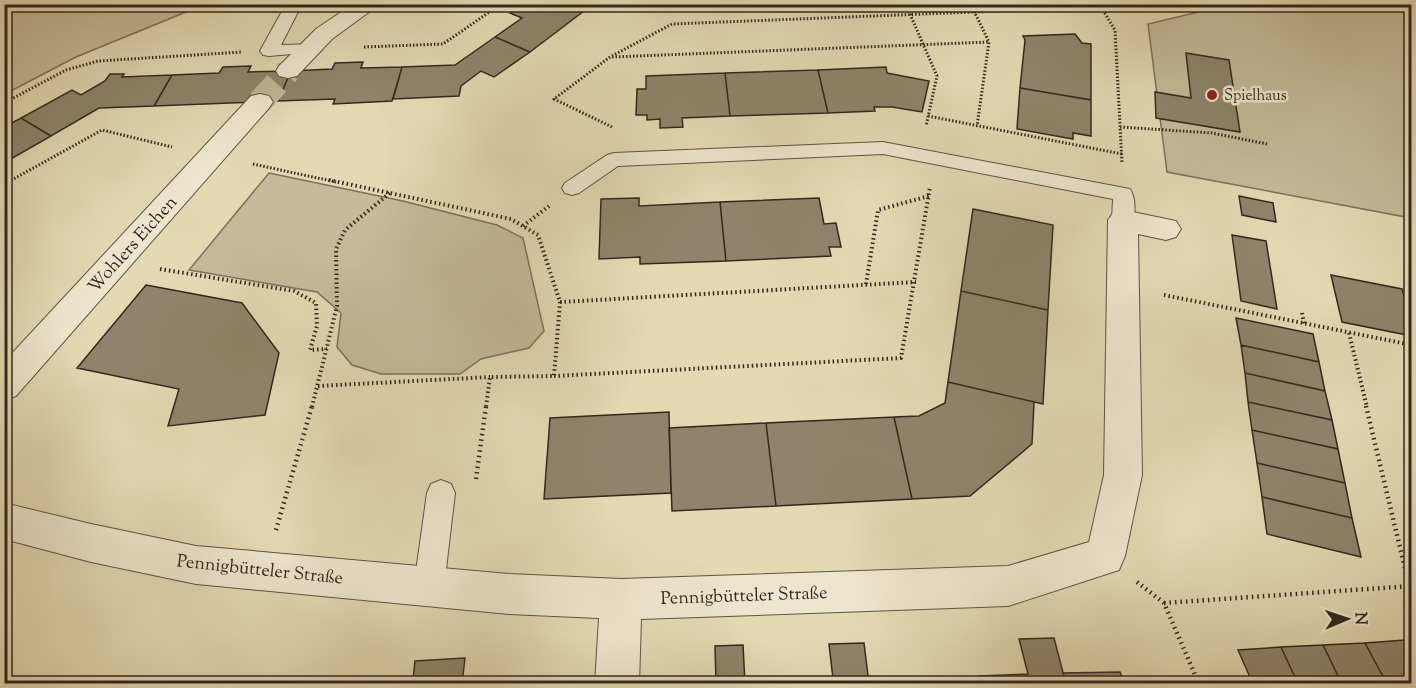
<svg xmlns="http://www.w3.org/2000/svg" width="1416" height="688" font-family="'Sorts Mill Goudy',serif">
<rect width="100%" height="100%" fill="#e3d9b3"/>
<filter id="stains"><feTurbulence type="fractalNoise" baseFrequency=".00333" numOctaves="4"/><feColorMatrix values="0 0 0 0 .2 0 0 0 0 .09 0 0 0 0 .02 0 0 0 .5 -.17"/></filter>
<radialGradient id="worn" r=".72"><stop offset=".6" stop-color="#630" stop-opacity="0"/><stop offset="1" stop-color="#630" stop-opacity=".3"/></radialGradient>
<!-- green -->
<path fill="#c5bb9a" stroke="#7c725c" stroke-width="1.5" d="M1232,4l160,1 19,13v200l-244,-46 -19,-148z
M4,5l1,-1 198,1 -127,52 -71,37z
M269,173l134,28 94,24 26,13 21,93 -15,17 -48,11 -21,15h-79l-29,-9 -15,-18 4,-34 -24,-21 -128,-22z"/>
<!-- building -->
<path fill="#8e846b" stroke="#32281e" stroke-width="1.5" d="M522,4l17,2 54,-2 -63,48 -35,-15 27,-19 -12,-5z
M1075,34l7,9 9,1v56l-71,-12 5,-48 -2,-4z
M495,37l35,15 -36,25 -13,-6 -20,15 -2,10 -66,3 9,-32 53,-2z
M1186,53l43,7 11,72 -84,-14 -1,-26 36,6z
M363,62l-2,6 41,-1 -10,34 -59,3 2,-5 -57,2 13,-30 41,-2 3,-6z
M251,66l-3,6 43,-1 -13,30 -124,5 18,-31 47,-2 4,-6z
M886,67l1,6 42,8 -7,31 -30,-5h-18l1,4 -47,2 -10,-43z
M818,70l10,43 -98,3 -5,-43z
M725,73l5,43 -48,2 1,9 -23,1v-9l-13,1v-5h-11l1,-26h9v-13z
M110,74h14l-2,3 50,-2 -18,31 -55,2 -48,28 -30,-18 51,-28 9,5 24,-14z
M1020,88l71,12v36l-18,-3v6l-56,-10z
M21,118l30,18 -47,27v-36z
M1239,196l34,7 3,19 -34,-7z
M639,198v8l81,-4 6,59 -86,3v-7l-41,2 2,-60z
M819,198l5,26 12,-1 5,24h-12l2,9 -105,5 -6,-59z
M973,209l80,16 -5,85 -87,-19z
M1232,235l34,6 11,68 -36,-8z
M1331,275l71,14 10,33v14l-70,-14z
M146,285l96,18 37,50 -14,62 -97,11 11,-37 -102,-21z
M961,291l87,19 -5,94 -95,-22z
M1236,318l77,16 6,28 -78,-17z
M1241,345l78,17 6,29 -80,-18z
M1245,373l80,18 7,29 -84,-18z
M948,382l86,20 -2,42 -62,52 -58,3 -18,-82 25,-1 26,-13z
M1248,402l84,18 6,29 -86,-19z
M669,412l2,81 -127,6 6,-81z
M894,417l18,82 -136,7 -10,-83z
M766,423l10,83 -104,5 -3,-83z
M1252,430l86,19 7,34 -88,-20z
M1257,463l88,20 7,35 -90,-21z
M1262,497l90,21 9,39 -94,-23z
M1054,638l12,46h-86l-1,-8 49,-2 -9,-35z
M1405,640l7,11v33h-25l-22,-41z
M864,643l5,41h-95v-4l59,-1 -4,-35z
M1365,643l22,41h-45l-19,-39z
M743,645l2,39h-29l-1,-38z
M1323,645l19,39h-44l-17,-37z
M1281,647l17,37h-45l-15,-34z
M465,658l-3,26h-117l68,-5 2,-18z
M1120,672l4,12h-58l-3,-11z
M916,677l2,7h-49l-1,-6z"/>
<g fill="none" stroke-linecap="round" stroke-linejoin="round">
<!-- minor-tunnel -->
<path stroke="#c0b695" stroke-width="25" stroke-dasharray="25 13" stroke-linecap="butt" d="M260,102l28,-31"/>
<!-- service casing -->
<g stroke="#5e5443" stroke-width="2">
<path id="service" d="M286,4h16l-21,41 33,-1 3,4 -3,4 -45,4 -6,-1 -3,-4z
M883,142l247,47c6,9 6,27 1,36l-8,3 -8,-3 -3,-5 1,-21 -230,-45 -265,12 -39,27 -7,2 -7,-2 -3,-5 3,-5 42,-28 7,-2z
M441,480l10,4 4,9 -11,93 -5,10 -10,5 -10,-5 -5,-10 13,-93 4,-9z"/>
</g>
<!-- minor casing -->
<g stroke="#5e5443" stroke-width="2">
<path id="minor" d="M353,4h27l-48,35 -35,37 -9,2 -9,-2 -3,-5 3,-5 37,-37z
M260,94l9,2 4,6 -4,6 -253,288 -12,4v-38l247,-266z
M1123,210l53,11 5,8 -5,8 -10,3 -28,-6 4,241 -17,81 -6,14 -111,36 -367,13 -2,65h-44l4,-66 -90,-4 -313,-30 -105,-22 -87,-23v-36l87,21 105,22 313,28 112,5 387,-13 81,-24 15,-67 4,-255 5,-7z"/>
</g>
<!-- path-far2 -->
<path stroke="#32281e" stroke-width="3" stroke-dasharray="1.5 2" stroke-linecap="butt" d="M1101,7l14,23 7,133
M974,11l15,31 -12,84
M910,14l27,62 -11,50
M364,47l79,-3 58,-40
M612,57l377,-15
M4,103l62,-33 32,-9 144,-9
M928,116l194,38
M612,127l-58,-28 56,-42 62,-33 428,-17 6,-3
M1120,127l92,6 55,11
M253,164l83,18
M8,182l94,-52 70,17"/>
<!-- path-far1 -->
<path stroke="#32281e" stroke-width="4" stroke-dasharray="1.5 3" stroke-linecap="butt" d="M329,180l182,39 27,16 22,67 -6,74 -64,1 -4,30
M4,184l7,-4
M523,226l26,-20
M160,269l134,22 22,12 1,23 -7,24 17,-1
M866,284l12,-74 51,-14
M1164,295l248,50
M560,302l356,-20
M1302,313l2,11
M1349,333l18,74
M554,376l347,-18 29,-171
M318,386l172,-9
M312,407l25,-101 -1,-57 9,-19 46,-38"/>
<!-- path -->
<path stroke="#32281e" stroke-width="4.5" stroke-dasharray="1.5 4" stroke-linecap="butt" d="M1366,406l43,179
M476,479l10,-73
M276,530l36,-124
M1137,582l27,21 35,81
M1164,603l248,-17"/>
<!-- service -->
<use href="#service" fill="#ede6ce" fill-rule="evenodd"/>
<!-- minor -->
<use href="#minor" fill="#ede6ce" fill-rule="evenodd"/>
</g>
<!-- markers -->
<circle fill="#8f2418" stroke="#ede6ce" stroke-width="2" cx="1212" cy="95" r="6"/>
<g text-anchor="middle" stroke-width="5" stroke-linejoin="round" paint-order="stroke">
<!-- far-poi labels -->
<g font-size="15" fill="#32281e" stroke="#ede6ce" text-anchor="start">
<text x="1224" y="100">Spielhaus</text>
</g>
<!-- street labels -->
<g font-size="18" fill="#32281e" stroke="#ede6ce">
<text transform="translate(132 244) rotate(-48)" y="6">Wohlers Eichen</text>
<text transform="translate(260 569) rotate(6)" y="6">Pennigbütteler Straße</text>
<text transform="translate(744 595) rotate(-2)" y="6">Pennigbütteler Straße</text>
</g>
</g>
<!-- margin -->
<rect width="1416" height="688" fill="none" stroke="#e3d9b3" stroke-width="24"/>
<rect x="6" y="6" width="1404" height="676" fill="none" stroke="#32281e" stroke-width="3"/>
<rect x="12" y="12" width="1392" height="664" fill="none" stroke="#32281e" stroke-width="1.5"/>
<!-- north arrow -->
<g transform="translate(1347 619) rotate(88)" stroke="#ede6ce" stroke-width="4.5" paint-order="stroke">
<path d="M0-4.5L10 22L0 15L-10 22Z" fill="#32281e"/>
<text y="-9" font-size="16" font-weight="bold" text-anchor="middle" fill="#32281e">N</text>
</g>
<rect width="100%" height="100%" filter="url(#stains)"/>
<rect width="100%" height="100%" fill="url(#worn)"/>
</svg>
